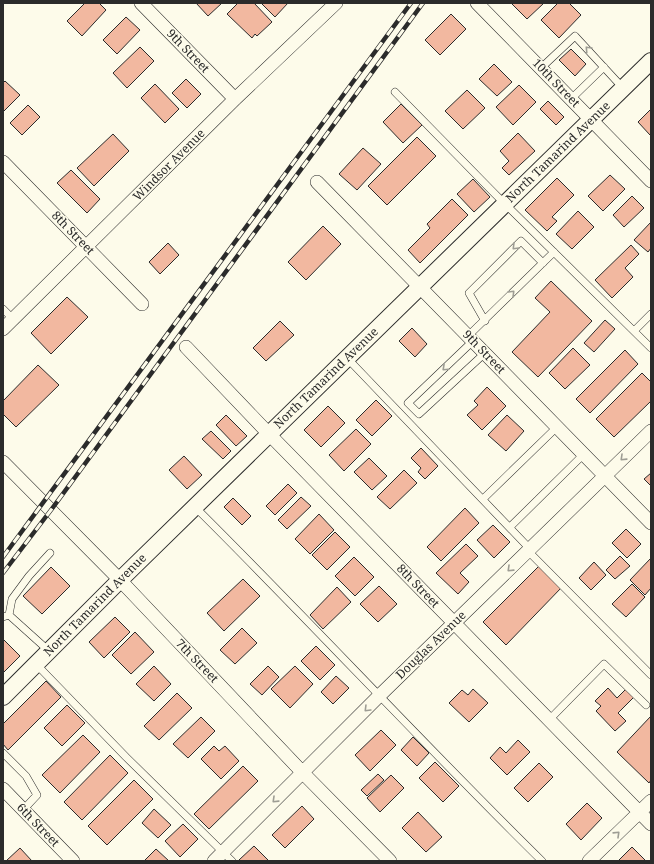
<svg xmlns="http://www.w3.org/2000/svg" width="654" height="864" font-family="'Noto Serif',serif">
<rect width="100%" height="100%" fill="#fdfbea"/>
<!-- building -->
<path fill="#f2b8a0" stroke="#2b2b2b" d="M85,3h14l7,7 -24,26 -15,-15z
M196,3h26l-14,13z
M238,3h16l18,19 -15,14 -2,-2 -3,4 -25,-24z
M261,3h27l-13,14z
M511,3h33l-17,16z
M558,3h11l12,12 -22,23 -18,-18z
M451,14l15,15 -26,26 -15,-15z
M126,17l14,13 -23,24 -14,-14z
M140,47l14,14 -27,27 -14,-15z
M571,49l15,15 -11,12 -16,-16z
M494,64l18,18 -15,14 -18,-17z
M186,79l15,15 -14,14 -15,-15z
M5,81l15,14 -17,17v-29z
M155,84l24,25 -14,14 -24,-25z
M519,85l17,17 -23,23 -17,-18z
M467,90l18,18 -22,21 -18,-18z
M548,101l16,16 -8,8 -16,-16z
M401,104l21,21 -19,18 -20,-21z
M28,105l12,12 -18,18 -12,-12z
M651,109v25l-1,1 -12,-13z
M518,133l17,18 -26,24 -7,-7 7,-7 -9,-10z
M113,134l16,17 -35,35 -17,-18z
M417,137l19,19 -49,49 -19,-19z
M363,148l18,16 -24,26 -18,-16z
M71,170l29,29 -13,14 -30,-30z
M610,175l15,14 -22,22 -15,-15z
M557,178l17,17 -22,22 5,4 -10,10 -22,-21z
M473,179l17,18 -16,15 -17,-18z
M632,196l12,12 -20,19 -11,-12z
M452,199l16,16 -48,48 -12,-13 22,-22 -3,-4z
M578,211l16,16 -22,22 -16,-15z
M651,222v26l-3,4 -14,-12z
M323,226l18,18 -35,36 -18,-18z
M168,243l11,12 -19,19 -11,-12z
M631,245l8,9 -14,14 8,9 -21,21 -17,-18z
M551,281l41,40 -54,56 -26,-25 38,-40 -15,-14z
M67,297l21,20 -37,37 -20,-21z
M605,320l10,9 -21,23 -10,-9z
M280,321l14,14 -28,26 -13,-13z
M412,328l15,16 -12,13 -16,-16z
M573,348l17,17 -25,24 -16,-16z
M625,350l13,14 -48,49 -14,-14z
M38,365l21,20 -43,42 -13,-13v-13z
M642,373l9,9v19l-37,36 -18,-18z
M487,387l19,19 -24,24 -15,-15 11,-10 -4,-4z
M376,400l16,16 -20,20 -16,-16z
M328,406l17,17 -24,24 -17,-17z
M226,415l21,21 -11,10 -20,-21z
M507,415l17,16 -18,20 -18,-16z
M356,429l15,15 -27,27 -15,-16z
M211,431l20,20 -8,8 -21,-20z
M421,448l17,18 -13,13 -7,-7 3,-4 -10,-10z
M184,456l18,19 -15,14 -18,-19z
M369,458l18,18 -15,14 -18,-18z
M404,470l13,13 -27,26 -13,-12z
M651,473v13l-7,-7z
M288,484l9,9 -22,22 -9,-9z
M301,497l10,9 -24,23 -9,-9z
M233,498l18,18 -9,9 -18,-18z
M465,508l14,15 -38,38 -14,-14z
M319,514l15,16 -24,24 -15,-15z
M493,525l17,17 -16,16 -17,-18z
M626,529l15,15 -14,14 -15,-15z
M335,532l15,15 -23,23 -15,-15z
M466,544l12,12 -18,17 9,9 -11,12 -22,-21z
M620,556l10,10 -15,13 -9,-9z
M354,557l20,20 -19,19 -20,-20z
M651,558v30l-6,7 -15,-15z
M594,562l12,13 -15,15 -12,-12z
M540,565l22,22 -56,58 -23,-23z
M51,567l19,19 -28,28 -19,-18z
M243,579l17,17 -36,35 -17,-18z
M632,584l13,13 -19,20 -14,-13z
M379,586l18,18 -19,18 -18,-18z
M337,587l14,15 -28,27 -13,-14z
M115,617l15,15 -26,26 -15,-16z
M242,628l15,15 -22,21 -15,-14z
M135,632l19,20 -23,22 -19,-19z
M3,639l17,17 -17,17z
M316,646l19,19 -15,15 -19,-19z
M154,666l17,18 -17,17 -18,-17z
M268,666l11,11 -17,18 -12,-11z
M295,666l18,18 -23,24 -19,-19z
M336,676l13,12 -16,16 -12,-12z
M46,681l15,16 -53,53 -5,-6v-20z
M608,688l9,10 9,-9 8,8 -16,16 8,8 -11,10 -19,-20 5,-5 -6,-5z
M473,689l15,14 -19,19 -20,-19 13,-13 6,5z
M177,693l15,15 -33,32 -15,-14z
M67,705l18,18 -23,23 -18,-18z
M651,716v64l-2,3 -32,-31z
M201,717l14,14 -27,27 -15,-14z
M381,730l15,15 -26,26 -15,-16z
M83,735l17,17 -40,41 -18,-18z
M413,737l16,16 -12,13 -16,-16z
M518,740l12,12 -23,23 -17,-17 10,-11 6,6z
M214,746l5,5 6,-5 14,15 -18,18 -20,-20z
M110,755l18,18 -46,47 -18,-18z
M435,762l24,24 -16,16 -24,-24z
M539,763l14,14 -25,25 -14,-14z
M243,766l15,15 -49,48 -15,-15z
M378,774l6,6 -17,16 -6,-6z
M391,775l13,13 -24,24 -13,-14z
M134,780l19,19 -46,46 -19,-19z
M587,803l15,15 -21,22 -15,-16z
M302,806l12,13 -29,29 -13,-13z
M154,809l17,16 -13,13 -16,-15z
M418,812l24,25 -16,15 -24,-24z
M183,824l15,15 -18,18 -15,-16z
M254,846l15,15h-29l-1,-1z
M632,847l14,14h-28z
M20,848l12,13h-26z
M156,849l13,12h-25z"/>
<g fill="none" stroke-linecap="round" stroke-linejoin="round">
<!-- service casing -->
<g stroke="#2b2b2b" stroke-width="8">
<path id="service" d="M541,68l34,-32 48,52
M395,92l100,102 156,154
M571,99l33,-32
M3,309l10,10
M485,321l-16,-28 52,-52 22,22
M634,331l17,-17
M468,336l86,-84
M473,341l-65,62 11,11 66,-61
M347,358l183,191
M483,499l74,-72
M195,507c117,116 229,238 347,354
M510,527l74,-73
M528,551l123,124
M9,615l3,-16 17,-23 21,-23
M3,617l6,-2 40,36
M36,664l90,93 106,104
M549,720l55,-56 42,41
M3,753l23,23 11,19 -14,15"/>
</g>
<!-- minor casing -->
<g stroke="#2b2b2b" stroke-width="14">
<path id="minor" d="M141,3l94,96
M477,3l174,178
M3,162l139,142
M317,182l334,341
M3,329l232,-230 101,-96
M186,347l83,87 382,390
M3,462l117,118 183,193 87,88
M3,789l70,72
M214,861l165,-165 272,-265
M589,861l62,-60"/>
</g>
<!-- tertiary casing -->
<g stroke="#2b2b2b" stroke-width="18">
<path id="tertiary" d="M3,697l117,-117 531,-519"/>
</g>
<!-- service -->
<use href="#service" stroke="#fdfbea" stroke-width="7"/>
<!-- minor -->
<use href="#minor" stroke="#fdfbea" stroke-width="13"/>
<!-- tertiary -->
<use href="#tertiary" stroke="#fdfbea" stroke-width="16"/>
<!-- rail casing -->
<g stroke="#2b2b2b" stroke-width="4.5">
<path id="rail" d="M3,557l408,-554
M3,573l48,-63 372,-507"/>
</g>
<!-- rail -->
<use href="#rail" stroke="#fdfbea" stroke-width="3" stroke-dasharray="9" stroke-linecap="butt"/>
</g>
<!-- one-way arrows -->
<defs><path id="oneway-chevron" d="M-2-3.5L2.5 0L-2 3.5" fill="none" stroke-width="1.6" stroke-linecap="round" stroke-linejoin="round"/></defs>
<g stroke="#9e9d94">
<use href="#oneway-chevron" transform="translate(588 49) rotate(-133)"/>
<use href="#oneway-chevron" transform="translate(515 247) rotate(135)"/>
<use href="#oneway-chevron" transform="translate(512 293) rotate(-45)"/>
<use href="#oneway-chevron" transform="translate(445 368) rotate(137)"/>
<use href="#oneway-chevron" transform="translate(623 458) rotate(136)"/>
<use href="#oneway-chevron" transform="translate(510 569) rotate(136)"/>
<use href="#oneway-chevron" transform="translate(367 709) rotate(135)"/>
<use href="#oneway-chevron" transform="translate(275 800) rotate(136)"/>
<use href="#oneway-chevron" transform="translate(617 834) rotate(-44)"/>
</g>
<g text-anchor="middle" stroke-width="3" stroke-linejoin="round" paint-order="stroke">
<!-- street labels -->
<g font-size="12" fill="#2b2b2b" stroke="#fdfbea">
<text transform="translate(188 51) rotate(46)" y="4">9th Street</text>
<text transform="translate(556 83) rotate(46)" y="4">10th Street</text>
<text transform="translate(558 152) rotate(-44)" y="4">North Tamarind Avenue</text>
<text transform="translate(169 165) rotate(-45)" y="4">Windsor Avenue</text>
<text transform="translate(73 233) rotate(46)" y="4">8th Street</text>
<text transform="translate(484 352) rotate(46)" y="4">9th Street</text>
<text transform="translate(326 378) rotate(-44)" y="4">North Tamarind Avenue</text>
<text transform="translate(418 586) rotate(46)" y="4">8th Street</text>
<text transform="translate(95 605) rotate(-45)" y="4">North Tamarind Avenue</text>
<text transform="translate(431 645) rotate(-44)" y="4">Douglas Avenue</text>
<text transform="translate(197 661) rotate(46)" y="4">7th Street</text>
<text transform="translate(38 825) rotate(46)" y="4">6th Street</text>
</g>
</g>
<!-- border -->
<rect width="654" height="864" fill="none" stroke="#2b2b2b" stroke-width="8"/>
</svg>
